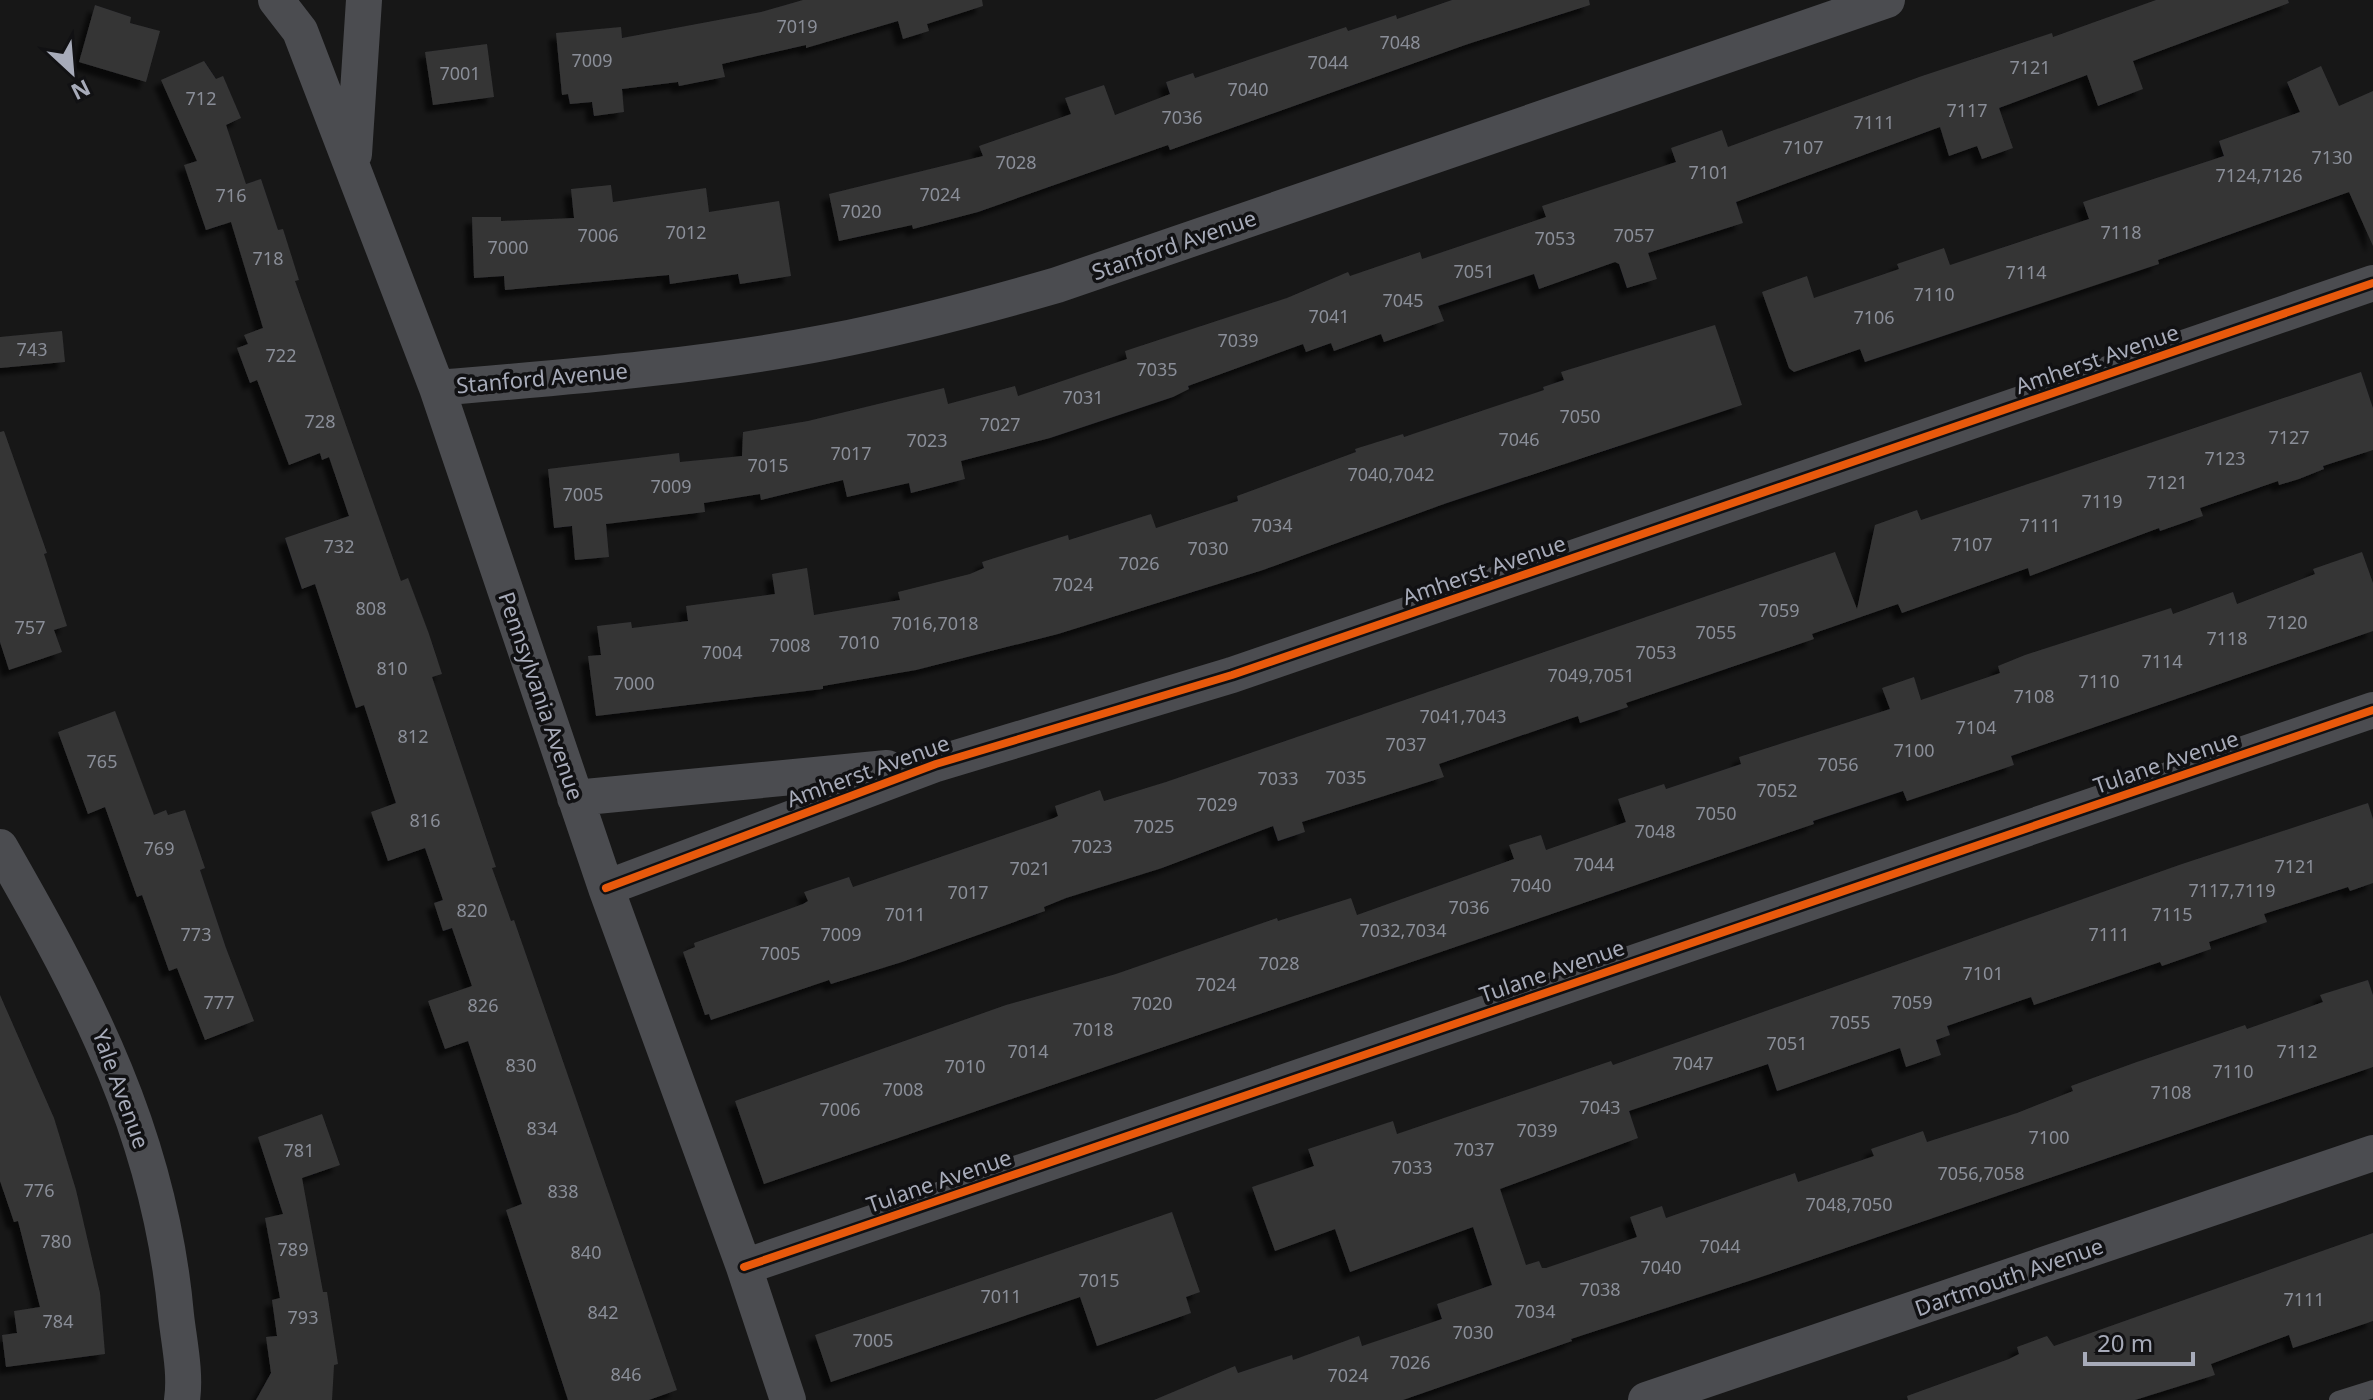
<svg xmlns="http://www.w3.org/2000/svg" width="2373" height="1400" font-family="'Noto Sans',sans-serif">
<defs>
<filter id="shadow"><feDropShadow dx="-7" dy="7" stdDeviation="2" flood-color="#0009"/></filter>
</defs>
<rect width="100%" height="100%" fill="#171717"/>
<!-- building -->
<path fill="#353536" filter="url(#shadow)" d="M803,0h179l1,6 -56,18 2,7 -26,8 -5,-18 -92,27v-3l-84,19 3,13 -46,9 -1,-4 -56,7 2,23 -30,4 -2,-14 -22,2 -2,-10 -6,1 -6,-62 65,-6 1,11 139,-26z
M1452,0h137l1,5 -122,39 -298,106 -2,-5 -190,67 -65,17 -1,-4 -73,16 -10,-47 154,-38 -4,-10 92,-32 -6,-16 39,-13 11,30 55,-21 -4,-12 27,-9 2,5 151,-51 2,4 48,-16 1,4z
M2156,0h132l1,3 -156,58 10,28 -45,17 -11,-31 -88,33 14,40 -31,11 -5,-13 -28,10 -9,-29 -204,75 7,21 -95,30 9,26 -30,9 -8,-24 -4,-2 -76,27 -5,-15 -96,32 6,15 -60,21 -3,-8 -47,17 -3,-8 -25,9 -3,-8 -115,42 1,3 -16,8 -123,41 -89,23 4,18 -54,14 -2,-10 -62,14 -4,-17 -82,20 -1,-6 -56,9 1,9 -99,12 3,33 -34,3 -3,-34 -18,2 -6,-59 131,-16 1,9 62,-6 1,-24 65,-11 136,-33 4,16 67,-18 3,10 109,-37 -2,-8 162,-53 61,-26 2,4 70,-24 2,7 124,-42 -4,-11 134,-44 -5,-14 51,-18 6,17 194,-71 130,-43 1,4z
M95,5l36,12 -1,6 30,8 -14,51 -67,-20z
M487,44l7,53 -61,8 -8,-53z
M204,61l12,18 7,-3 18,42 -15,7 20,59 15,-5 17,51 5,-1 16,51 -4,1 106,300 7,-3 21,56 13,40 -10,3 64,190 -4,1 19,53 3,-1 163,470 -28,10h-81l-62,-190 16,-6 -54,-163 -23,8 -17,-48 44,-15 -20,-58 -9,3 -9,-28 9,-3 -18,-52 -37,13 -17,-49 25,-9 -32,-98 -8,3 -41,-124 -13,5 -17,-51 64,-22 -20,-59 -7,3 -2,-7 -31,12 -32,-85 -7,3 -13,-35 11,-4 -4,-9 19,-7 -32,-106 -25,8 -22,-65 13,-4 -36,-81z
M2321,66l18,40 34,-15v155l-24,-54 -191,68 1,4 -294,98 -5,-13 -66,23 -5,-4 -27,-76 45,-16 7,22 85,-29 -2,-5 47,-16 6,17 139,-46 -6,-17 141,-46 -5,-15 81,-29 -13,-30z
M611,185l2,17 93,-14 3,24 70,-11 12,75 -51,8 -2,-10 -68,10 -1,-9 -164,15 -1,-14 -30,2 -2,-61h29v4l73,-3 -3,-29z
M1715,325l27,80 -298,99 -181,66 -205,64 -142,36 -93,16v3l-227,27 -8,-60 13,-1 -4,-29 34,-4 1,6 56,-7 -2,-15 89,-12 -3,-20 35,-6 7,47 86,-15 -2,-8 72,-18 14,-6 -2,-6 86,-27 1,5 82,-26 5,14 82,-27 -1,-5 119,-44 -1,-3 48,-15 1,3 140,-47 -1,-3 21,-7 -3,-8z
M62,331l3,31 -65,6v-31z
M2361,372l12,36v42l-50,16 1,3 -25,10 -20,6 -1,-4 -78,27 3,8 -43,15 -1,-3 -129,48 -2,-8 -126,45 -4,-9 -86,30 2,5 -188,64 2,4 -48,16 -2,-7 -139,48 5,13 -142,45 3,10 -27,9 -5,-15 -111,42 -96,30 -22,9 1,4 -143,51 -71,22 -2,-4 -118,40 -2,-6 -4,1 -22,-63 12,-5 -1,-4 109,-39 5,-3 -4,-9 45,-15 4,10 201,-69 4,-2 -3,-10 45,-16 4,11 62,-19 669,-230 22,57 18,-84 42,-15 4,10z
M4,431l43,122 -3,1 23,72 -13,4 8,22 -53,18 -9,-28v-210z
M2362,552l11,31v48l-362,125 3,9 -107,36 -4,-10 -90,30 1,3 -1050,360 -29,-83 271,-96 110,-31 161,-56 1,3 73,-23 6,17 157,-56 -5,-14 32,-10 5,15 80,-28 -8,-23 46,-15 2,5 75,-25 -2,-7 151,-48 -8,-21 32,-11 7,23 79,-27 -2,-7 27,-11 146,-47 2,6 60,-22 4,12 78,-30 -2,-5z
M115,711l39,104 12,-5 2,5 17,-5 20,58 -5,2 26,78 28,73 -49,19 -28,-72 -8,3 -27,-76 -5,2 -32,-90 -17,7 -30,-82z
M2368,803l5,16v64l-23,8 -2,-4 -84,27 3,8 -58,20 2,7 -49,17 -2,-4 -126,43 -3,-8 -84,29 3,9 -14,5 5,15 -35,12 -6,-19 -123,43 -9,-27 -139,47 9,27 -138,51 26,76 13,-4 3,7h4l91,-31 -7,-20 32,-11 4,12 129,-45 3,9 76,-26 -3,-7 52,-18 4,11 90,-29 56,-22 -2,-5 63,-23 111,-38 2,4 76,-27 -3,-7 48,-15 5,15v72l-615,211 -187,61 1,2 -169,59h-249l81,-34 3,7 54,-18 1,5 66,-24 3,10 80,-27 -5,-15 55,-19 -19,-58 -123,45 -15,-43 -60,22 -23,-64 62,-21 -6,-17 85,-28 4,13 214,-73 2,4 569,-201z
M0,995l54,123 22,72 24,103 5,61 -99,13 -4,-32 15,-2 -3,-22 26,-4 -22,-86 -4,1 -14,-41z
M322,1114l18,51 -38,13 21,114h4l11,72 -4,1 -2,35h-76l15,-27 -5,-36 11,-1 -5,-36 8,-2 -15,-80 18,-4 -25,-77z
M1172,1212l28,80 -14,5 5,16 -94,33 -17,-49 -249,85 -16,-47z
M2373,1233v88l-80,27 -4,-13 -78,29 4,11 -80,25h-227l-1,-4 102,-37 10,-5 -2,-7 30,-11 7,10z"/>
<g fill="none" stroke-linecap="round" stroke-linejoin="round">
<!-- lane -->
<path stroke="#4b4c50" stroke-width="18" d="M2338,1400l35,-11"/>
<!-- street -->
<path stroke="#4b4c50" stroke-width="36" d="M276,0l24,31 137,357 169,500 138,379 44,133
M354,154l10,-154
M437,388c130,-11 262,-21 391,-46 77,-15 153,-35 229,-57l830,-285
M575,798l312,-30
M0,847c88,153 160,289 176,468 3,27 10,58 6,85
M606,888l330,-124 296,-89 1141,-392
M744,1267l1629,-557
M1646,1400l727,-247"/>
<!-- cycleway casing -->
<g stroke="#111113" stroke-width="13">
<path id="cycleway" d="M606,888l330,-124 296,-89 1141,-392
M744,1267l1629,-557"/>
</g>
<!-- cycleway -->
<use href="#cycleway" stroke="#e8590c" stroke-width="8"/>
</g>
<g text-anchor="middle" stroke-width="7" stroke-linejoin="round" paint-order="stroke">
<!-- number labels -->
<g font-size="18" fill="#8a8e98">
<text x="797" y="33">7019</text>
<text x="1400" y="49">7048</text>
<text x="592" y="67">7009</text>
<text x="1328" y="69">7044</text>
<text x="2030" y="74">7121</text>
<text x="460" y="80">7001</text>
<text x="1248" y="96">7040</text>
<text x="201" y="105">712</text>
<text x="1967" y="117">7117</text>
<text x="1182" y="124">7036</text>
<text x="1874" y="129">7111</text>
<text x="1803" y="154">7107</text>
<text x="2332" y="164">7130</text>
<text x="1016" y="169">7028</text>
<text x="1709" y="179">7101</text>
<text x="2259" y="182">7124,7126</text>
<text x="940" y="201">7024</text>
<text x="231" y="202">716</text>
<text x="861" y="218">7020</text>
<text x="686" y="239">7012</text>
<text x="2121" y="239">7118</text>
<text x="598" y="242">7006</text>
<text x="1634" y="242">7057</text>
<text x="1555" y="245">7053</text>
<text x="508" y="254">7000</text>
<text x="268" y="265">718</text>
<text x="1474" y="278">7051</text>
<text x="2026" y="279">7114</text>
<text x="1934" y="301">7110</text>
<text x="1403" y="307">7045</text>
<text x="1329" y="323">7041</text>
<text x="1874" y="324">7106</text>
<text x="1238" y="347">7039</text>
<text x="32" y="356">743</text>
<text x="281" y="362">722</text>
<text x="1157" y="376">7035</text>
<text x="1083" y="404">7031</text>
<text x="1580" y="423">7050</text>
<text x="320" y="428">728</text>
<text x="1000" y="431">7027</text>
<text x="2289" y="444">7127</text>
<text x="1519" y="446">7046</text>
<text x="927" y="447">7023</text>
<text x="851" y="460">7017</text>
<text x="2225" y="465">7123</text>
<text x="768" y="472">7015</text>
<text x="1391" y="481">7040,7042</text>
<text x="2167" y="489">7121</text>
<text x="671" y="493">7009</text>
<text x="583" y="501">7005</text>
<text x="2102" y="508">7119</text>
<text x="1272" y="532">7034</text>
<text x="2040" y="532">7111</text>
<text x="1972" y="551">7107</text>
<text x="339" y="553">732</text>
<text x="1208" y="555">7030</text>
<text x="1139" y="570">7026</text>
<text x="1073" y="591">7024</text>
<text x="371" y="615">808</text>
<text x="1779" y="617">7059</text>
<text x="2287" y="629">7120</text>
<text x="935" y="630">7016,7018</text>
<text x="30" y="634">757</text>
<text x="1716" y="639">7055</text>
<text x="2227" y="645">7118</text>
<text x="859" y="649">7010</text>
<text x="790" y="652">7008</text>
<text x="722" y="659">7004</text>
<text x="1656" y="659">7053</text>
<text x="2162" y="668">7114</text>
<text x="392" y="675">810</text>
<text x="1591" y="682">7049,7051</text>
<text x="2099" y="688">7110</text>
<text x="634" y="690">7000</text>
<text x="2034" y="703">7108</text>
<text x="1463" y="723">7041,7043</text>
<text x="1976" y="734">7104</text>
<text x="413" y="743">812</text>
<text x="1406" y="751">7037</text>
<text x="1914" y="757">7100</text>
<text x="102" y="768">765</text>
<text x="1838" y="771">7056</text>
<text x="1346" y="784">7035</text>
<text x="1278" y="785">7033</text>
<text x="1777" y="797">7052</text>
<text x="1217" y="811">7029</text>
<text x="1716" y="820">7050</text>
<text x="425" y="827">816</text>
<text x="1154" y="833">7025</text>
<text x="1655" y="838">7048</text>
<text x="1092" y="853">7023</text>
<text x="159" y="855">769</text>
<text x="1594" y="871">7044</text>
<text x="2295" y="873">7121</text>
<text x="1030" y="875">7021</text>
<text x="1531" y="892">7040</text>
<text x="2232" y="897">7117,7119</text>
<text x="968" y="899">7017</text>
<text x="1469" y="914">7036</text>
<text x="472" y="917">820</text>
<text x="905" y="921">7011</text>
<text x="2172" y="921">7115</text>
<text x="1403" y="937">7032,7034</text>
<text x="196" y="941">773</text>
<text x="841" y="941">7009</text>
<text x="2109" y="941">7111</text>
<text x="780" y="960">7005</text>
<text x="1279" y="970">7028</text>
<text x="1983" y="980">7101</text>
<text x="1216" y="991">7024</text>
<text x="219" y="1009">777</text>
<text x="1912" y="1009">7059</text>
<text x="1152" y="1010">7020</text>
<text x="483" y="1012">826</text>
<text x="1850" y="1029">7055</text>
<text x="1093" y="1036">7018</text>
<text x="1787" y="1050">7051</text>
<text x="1028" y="1058">7014</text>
<text x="2297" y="1058">7112</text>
<text x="1693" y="1070">7047</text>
<text x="521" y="1072">830</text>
<text x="965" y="1073">7010</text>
<text x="2233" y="1078">7110</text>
<text x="903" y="1096">7008</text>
<text x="2171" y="1099">7108</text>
<text x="1600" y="1114">7043</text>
<text x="840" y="1116">7006</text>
<text x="542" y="1135">834</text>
<text x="1537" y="1137">7039</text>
<text x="2049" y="1144">7100</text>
<text x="1474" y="1156">7037</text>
<text x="299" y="1157">781</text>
<text x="1412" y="1174">7033</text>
<text x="1981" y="1180">7056,7058</text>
<text x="39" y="1197">776</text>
<text x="563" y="1198">838</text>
<text x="1849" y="1211">7048,7050</text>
<text x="56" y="1248">780</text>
<text x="1720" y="1253">7044</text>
<text x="293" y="1256">789</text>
<text x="586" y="1259">840</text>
<text x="1661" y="1274">7040</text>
<text x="1099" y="1287">7015</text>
<text x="1600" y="1296">7038</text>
<text x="1001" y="1303">7011</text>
<text x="2304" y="1306">7111</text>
<text x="1535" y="1318">7034</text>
<text x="603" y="1319">842</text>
<text x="303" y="1324">793</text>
<text x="58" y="1328">784</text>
<text x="1473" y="1339">7030</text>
<text x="873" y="1347">7005</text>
<text x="1410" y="1369">7026</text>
<text x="626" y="1381">846</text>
<text x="1348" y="1382">7024</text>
</g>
<!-- street labels -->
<g font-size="22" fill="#a7abb9" stroke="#111113">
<text transform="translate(1174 245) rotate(-19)" y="8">Stanford Avenue</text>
<text transform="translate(2097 359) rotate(-19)" y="8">Amherst Avenue</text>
<text transform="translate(542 378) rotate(-5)" y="8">Stanford Avenue</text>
<text transform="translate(1484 570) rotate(-19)" y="8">Amherst Avenue</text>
<text transform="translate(541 696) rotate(71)" y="8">Pennsylvania Avenue</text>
<text transform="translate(2166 762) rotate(-19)" y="8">Tulane Avenue</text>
<text transform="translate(868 771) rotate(-20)" y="8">Amherst Avenue</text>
<text transform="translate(1552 971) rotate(-19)" y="8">Tulane Avenue</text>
<text transform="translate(121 1089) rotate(70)" y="8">Yale Avenue</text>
<text transform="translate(939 1181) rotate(-19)" y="8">Tulane Avenue</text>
<text transform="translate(2009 1277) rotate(-19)" y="8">Dartmouth Avenue</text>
</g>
</g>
<!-- north arrow -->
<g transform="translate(72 72) rotate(154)" stroke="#111113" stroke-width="6" paint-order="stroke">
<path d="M0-6L14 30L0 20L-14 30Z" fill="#a7abb9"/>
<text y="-12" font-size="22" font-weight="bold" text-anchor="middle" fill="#a7abb9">N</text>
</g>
<!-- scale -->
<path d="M2085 1352v12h108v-12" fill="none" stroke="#a7abb9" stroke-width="4"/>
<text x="2097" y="1352" font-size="24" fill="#a7abb9" stroke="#111113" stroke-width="6" paint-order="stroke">20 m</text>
</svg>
